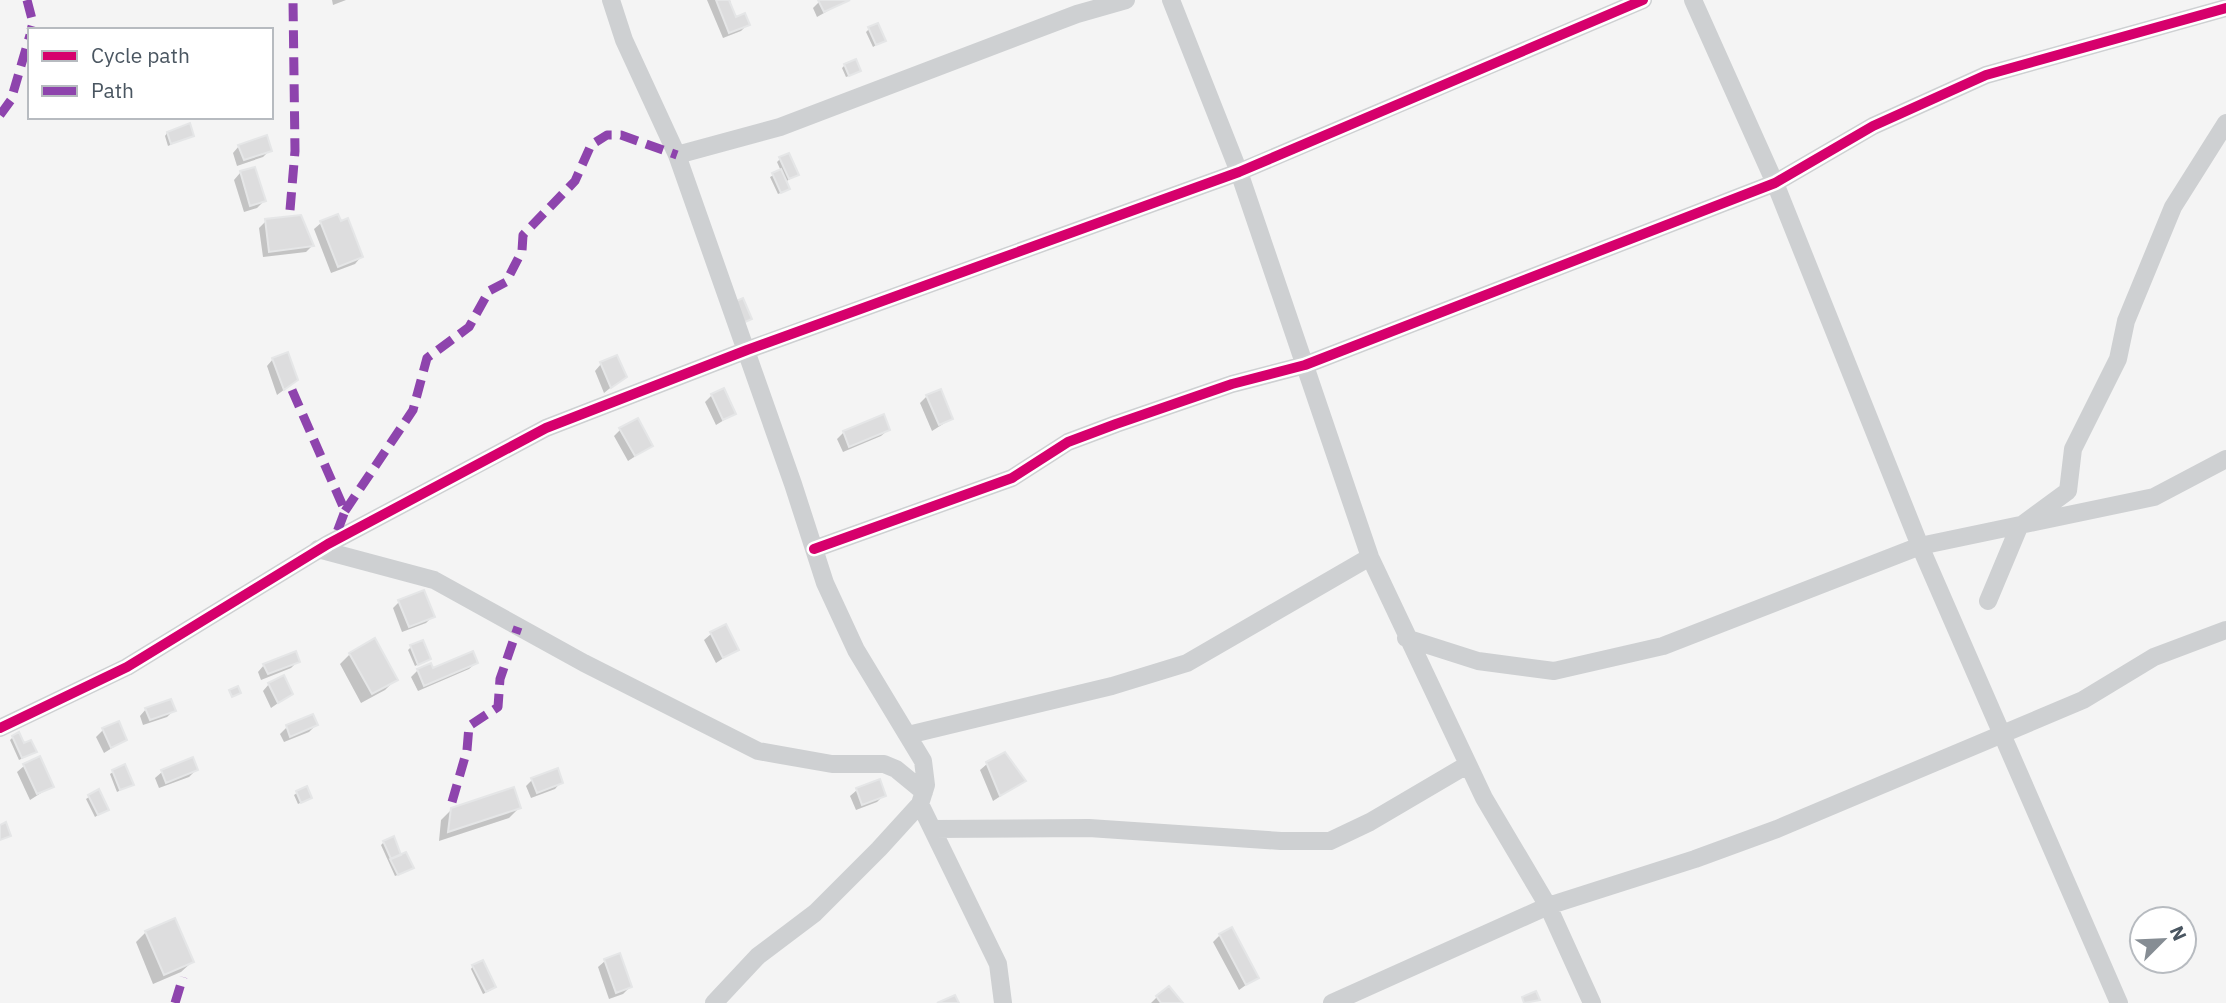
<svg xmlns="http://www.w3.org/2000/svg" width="2226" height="1003" font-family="'IBM Plex Sans',sans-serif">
<rect width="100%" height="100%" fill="#f4f4f4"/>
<!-- shadow -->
<path fill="#0003" d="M332,0h14l-13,5z
M707,0h23l5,19 13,5 -7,7 -18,7z
M821,0h26l-30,17 -4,-9z
M869,29l15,11 -11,7 -7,-15z
M845,65l11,8 -10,4 -4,-9z
M167,133l25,2 -24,11 -3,-10z
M239,146l31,4 -7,7 -26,9 -4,-13z
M780,159l17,16 -12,7v9l-7,3 -8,-17 11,-6 -4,-9z
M254,169l10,32 -7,7 -13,4 -10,-32 6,-7z
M266,221l46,25 -6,6 -43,5 -4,-29z
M321,223l40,34 -6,7 -24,9 -17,-44z
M273,359l16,27 -12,9 -10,-29z
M601,364l24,12 -21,17 -9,-22z
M712,395l22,19 -18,11 -11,-23z
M927,396l24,23 -19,12 -12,-28z
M620,430l31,16 -23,15 -14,-25z
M888,430l-7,6 -38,16 -6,-13 7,-7z
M399,602l34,14 -7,7 -24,9 -9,-24z
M711,634l26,15 -21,14 -12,-23z
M411,647l18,12 -14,7 -7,-16z
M350,654l46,25 -11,11 -24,13 -21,-39z
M298,661l-7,7 -30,12 -3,-8 6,-7z
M476,663l-7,6 -51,22 -7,-14 7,-7z
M269,684l22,10 -20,14 -8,-17z
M146,709l28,1 -7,7 -24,8 -3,-9z
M312,716l4,9 -7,7 -25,10 -4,-8 7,-7z
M103,730l22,10 -21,13 -8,-16z
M13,737l10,8 9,9 -13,6 -9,-20z
M987,764l37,17 -31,20 -13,-31z
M24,766l28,20 -22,14 -13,-28z
M196,770l-7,7 -30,11 -4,-10 7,-6z
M113,772l18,13 -14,7 -7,-18z
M532,780l29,2 -6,7 -24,9 -5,-12z
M857,790l27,5 -7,7 -21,8 -6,-14z
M297,793l13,5 -12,6 -4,-9z
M89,797l18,12 -12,8 -9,-18z
M519,808l-10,10 -70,23 2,-21 11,-11z
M384,842l16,14 9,14 -14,6 -14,-31z
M146,932l46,30 -11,10 -28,12 -17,-42z
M1220,935l37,42 -18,13 -26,-48z
M619,956l11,31 -7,7 -14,5 -11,-32 7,-6z
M473,966l21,21 -3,3 -8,4 -12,-25z
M1169,988l11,15h-29l6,-6z"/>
<!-- building -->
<path fill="#ddddde" stroke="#e5e6e7" stroke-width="2" d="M716,0h13l7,17 9,-4 5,12 -21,8z
M818,0h32l-26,12z
M878,23l8,18 -10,4 -8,-18z
M856,59l5,12 -12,5 -5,-12z
M190,123l4,13 -23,8 -4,-12z
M267,135l5,16 -28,9 -6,-15z
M789,153l10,22 -10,4 -10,-22z
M255,167l11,34 -16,5 -10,-35z
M781,169l9,20 -9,4 -9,-20z
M338,214l3,7 7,-3 15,39 -25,10 -18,-46z
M301,215l13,31 -45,6 -4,-33z
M743,298l9,21 -9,4 -9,-21z
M288,352l10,28 -14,10 -12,-32z
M617,355l10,22 -16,11 -11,-26z
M724,388l12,26 -13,6 -12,-26z
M941,389l12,30 -14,6 -13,-30z
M884,414l6,16 -41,17 -6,-16z
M638,418l15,28 -18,10 -16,-28z
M424,590l11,27 -26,10 -11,-27z
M726,624l13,26 -16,8 -13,-26z
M375,638l23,42 -26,14 -23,-41z
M423,640l8,19 -13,6 -8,-20z
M296,651l4,11 -32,12 -5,-10z
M473,651l5,12 -54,23 -7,-17 14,-6 2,5z
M284,675l9,19 -15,9 -10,-20z
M238,686l3,7 -9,4 -3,-7z
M171,699l5,12 -26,9 -5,-12z
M313,714l5,11 -28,12 -4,-12z
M119,721l8,19 -16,8 -9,-20z
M19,732l5,11 7,-3 6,12 -15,6 -10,-22z
M1005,752l21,29 -26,15 -14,-34z
M40,756l14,31 -17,7 -14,-30z
M193,757l5,13 -32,13 -5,-13z
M125,764l9,21 -14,5 -8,-20z
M558,768l5,15 -26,10 -6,-15z
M880,779l6,17 -24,9 -6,-17z
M307,786l5,12 -11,5 -5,-12z
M514,787l7,21 -73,24 3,-24z
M99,789l10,21 -11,5 -10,-20z
M6,822l5,14 -11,4v-15z
M394,836l7,19 -10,4 -8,-18z
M406,852l8,16 -16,7 -8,-16z
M175,918l19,44 -30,13 -19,-44z
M1232,927l27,51 -13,7 -27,-51z
M620,953l12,34 -16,6 -12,-34z
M483,960l13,27 -10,5 -14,-27z
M1169,986l14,17h-22l-5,-7z
M1536,991l4,9 -16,3 -2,-6z
M955,995l4,8h-22z"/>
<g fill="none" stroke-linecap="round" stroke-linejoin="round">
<!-- minor -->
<path stroke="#ced0d2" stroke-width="18" d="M611,0l13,40 53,115 116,329 32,99 31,67 67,111 3,24 -6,19 -41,45 -64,64 -57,43 -44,47
M1171,0l68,172 131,385 114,241 64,108 44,97
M1693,0l82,183 145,363 199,457
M677,155l103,-28 297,-113 49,-14
M318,549l116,31 150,83 174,88 74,13h52l12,5 28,23
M814,549l198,-71 56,-36 48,-18 116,-40 73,-19 470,-182 98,-57 113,-51 240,-67
M1988,601l31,-74 49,-36 5,-42 45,-90 8,-38 47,-114 53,-84
M1406,638l72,23 76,10 109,-25 257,-100 234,-49 72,-38
M0,728l127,-61 201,-123 218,-116 201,-78 492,-178 404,-172
M908,735l204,-49 75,-23 183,-106
M920,804l78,160 5,39
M933,829l156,-1 192,13h49l40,-19 97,-57
M1332,1003l216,-97 147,-47 82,-30 306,-129 71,-43 72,-27"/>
<!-- quiet -->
<path stroke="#8e44ad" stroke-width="9" stroke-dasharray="18 9" stroke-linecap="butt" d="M27,0l6,23 -2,7
M0,115l11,-15 19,-65
M290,210l5,-59 -2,-151
M292,390l53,121 -11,29
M345,511l68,-101 14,-52 42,-31 20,-36 17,-9 16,-31 1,-16 52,-54 16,-36 16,-10h14l56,20
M452,802l15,-52 2,-24 29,-19 2,-28 18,-52
M175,1003l8,-26"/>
<!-- cycleway casing -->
<g stroke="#fff" stroke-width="15">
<path id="cycleway" d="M814,549l198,-71 56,-36 48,-18 116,-40 73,-19 470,-182 98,-57 113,-51 240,-67
M0,728l127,-61 201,-123 218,-116 201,-78 492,-178 404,-172"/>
</g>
<!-- cycleway -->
<use href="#cycleway" stroke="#d6006c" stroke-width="10"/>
</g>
<!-- legend -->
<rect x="28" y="28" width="245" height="91" fill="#ffffff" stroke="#b7bbc0" stroke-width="2"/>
<rect x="42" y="51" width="35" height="10" fill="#d6006c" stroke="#b7bbc0" stroke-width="2"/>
<text x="91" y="63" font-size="21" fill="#4a5661">Cycle path</text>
<rect x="42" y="86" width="35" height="10" fill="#8e44ad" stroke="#b7bbc0" stroke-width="2"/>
<text x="91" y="98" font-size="21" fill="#4a5661">Path</text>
<!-- north arrow -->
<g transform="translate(2163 940) rotate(66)"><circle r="33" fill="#ffffff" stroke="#b7bbc0" stroke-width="2"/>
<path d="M0-5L12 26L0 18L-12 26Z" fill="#868d94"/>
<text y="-10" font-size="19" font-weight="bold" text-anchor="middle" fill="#4a5661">N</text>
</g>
</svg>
